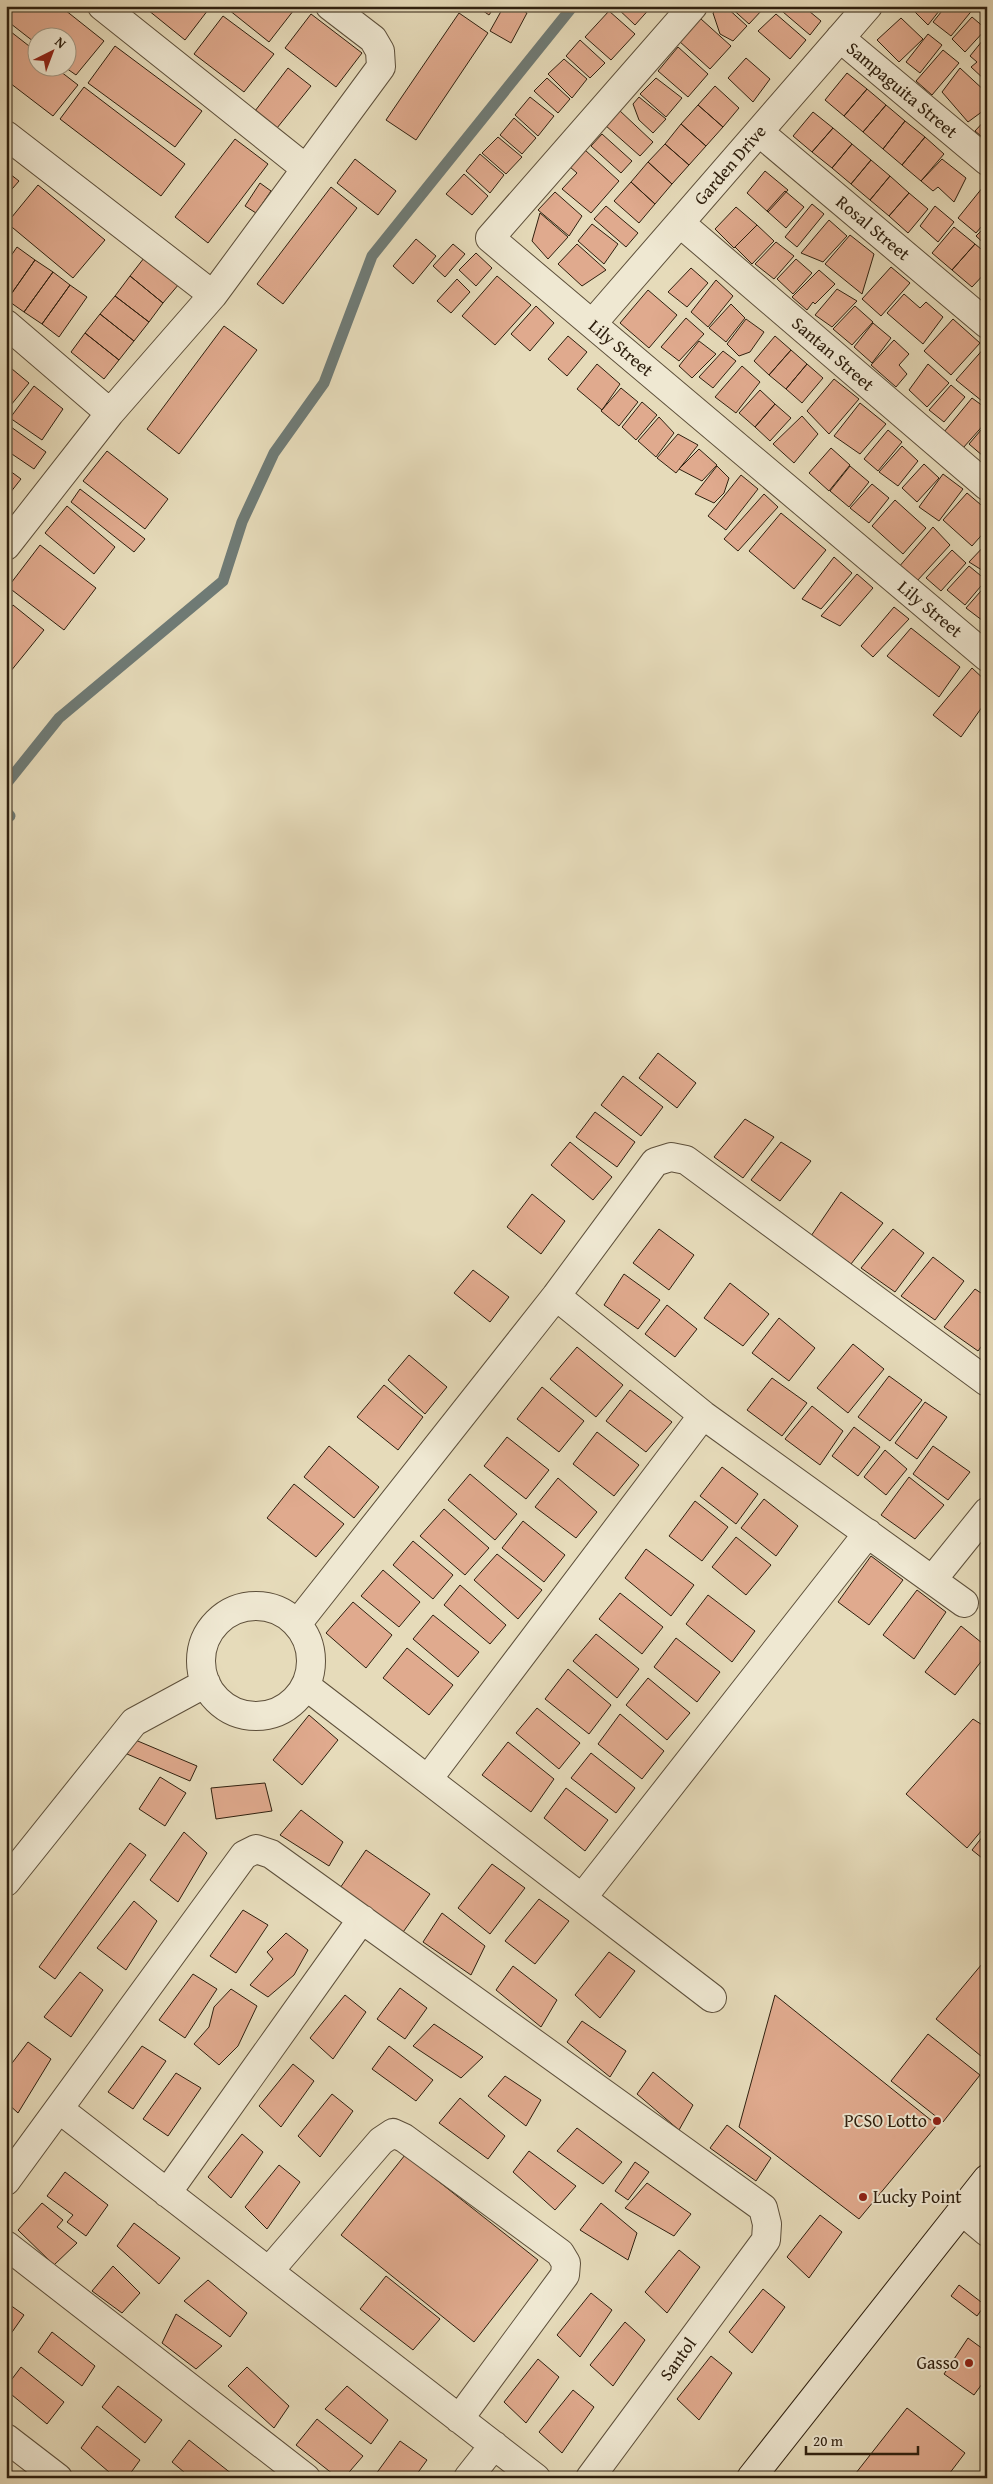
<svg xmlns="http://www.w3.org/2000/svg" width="993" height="2484" font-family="'Gentium Book Plus',serif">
<rect width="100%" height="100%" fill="#e6dbba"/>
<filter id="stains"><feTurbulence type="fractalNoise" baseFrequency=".004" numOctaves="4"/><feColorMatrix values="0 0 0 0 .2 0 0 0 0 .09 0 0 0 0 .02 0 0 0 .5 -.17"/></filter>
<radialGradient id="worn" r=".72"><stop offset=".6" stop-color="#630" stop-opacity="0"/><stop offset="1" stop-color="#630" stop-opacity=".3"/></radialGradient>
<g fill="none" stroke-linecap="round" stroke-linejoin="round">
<!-- stream -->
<path stroke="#6f7b76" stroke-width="11" d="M6,784l53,-66 164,-137 19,-59 32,-69 50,-70 48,-127 201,-250
M6,811l4,5 -4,3"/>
</g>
<!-- building -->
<path fill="#e0aa8e" stroke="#2f200f" d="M6,6h54l44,35 -28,34 -10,-7 2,-30h-30v7l-32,-25z
M143,6h61l4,4 -23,30z
M224,6h73l-28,36z
M476,6h19l-6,9z
M504,6h11l12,7 -16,30 -21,-12z
M615,6h37l-17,19z
M720,6h5l22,20 -14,15 -13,-7 -7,-21z
M729,6h30l4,3 -14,15z
M776,6h27l18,15 -11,14z
M909,6h34l-15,19z
M946,6l28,2 -23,28 -18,-14z
M609,11l26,23 -24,26 -26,-23z
M459,13l29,20 -72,107 -30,-20z
M311,14l51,39 -26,34 -51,-39z
M776,14l30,26 -16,19 -32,-28z
M223,16l51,38 -30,38 -50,-38z
M972,17l14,12 -21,23 -13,-13z
M901,18l22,21 -24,23 -22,-22z
M701,19l30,27 -21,23 -31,-28z
M6,28l32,25v15h18l22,17 -25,31 -47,-36z
M928,34l14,11 -22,28 -14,-11z
M987,35v42l-2,3 -14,-13 6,-5 -7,-6z
M580,40l25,23 -15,15 -24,-22z
M115,46l87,65 -27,36 -87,-64z
M678,47l30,27 -20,23 -30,-26z
M943,50l16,13 -27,32 -16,-14z
M746,58l24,21 -17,23 -25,-24z
M564,59l23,20 -15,19 -24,-24z
M288,68l23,18 -34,42 -22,-17z
M960,68l27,25v15l-19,14 -26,-30z
M847,73l20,16 -23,27 -19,-16z
M547,78l23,21 -12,14 -24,-22z
M656,78l26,20 -16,19 -26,-23z
M715,86l24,22 -16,19 -25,-22z
M84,87l101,77 -24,32 -101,-77z
M867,89l19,16 -23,27 -19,-16z
M530,97l24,19 -16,20 -23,-21z
M639,97l27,22 -13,14 -14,-13 -6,-16z
M698,105l25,22 -17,19 -25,-22z
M886,105l19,16 -22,28 -20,-17z
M619,110l34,32 -13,14 -35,-31z
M813,112l20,16 -21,24 -19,-16z
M514,118l22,20 -14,16 -22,-19z
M987,118v23l-12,-10z
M905,121l20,16 -23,28 -19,-16z
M681,124l25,22 -17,19 -24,-21z
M833,128l19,16 -20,24 -20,-16z
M602,134l30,27 -11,12 -30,-27z
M498,137l24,20 -16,17 -24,-21z
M925,137l19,17 -23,27 -19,-16z
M235,139l33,25 -60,79 -33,-26z
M665,144l24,21 -17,19 -24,-22z
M852,144l19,16 -20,24 -19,-16z
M585,150l34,31 -28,32 -29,-24 15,-16 -7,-6z
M480,154l24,21 -14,18 -24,-22z
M355,159l41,32 -18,24 -41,-32z
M942,159l24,19 -12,24 -16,-15 -5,4 -12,-10z
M871,160l19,16 -20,24 -19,-16z
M648,162l24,22 -17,20 -24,-22z
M6,171l13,10 -13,15z
M765,171l23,19 -20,22 -21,-19z
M464,174l24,22 -16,19 -26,-21z
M890,176l19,17 -20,23 -19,-16z
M631,182l24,22 -16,19 -25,-22z
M987,182v38l-11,13 -18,-15z
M260,183l11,8 -15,22 -11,-7z
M38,185l67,55 -32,38 -66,-55z
M331,187l26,21 -74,96 -26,-20z
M785,191l19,16 -18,21 -19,-17z
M555,192l27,24 -13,20 -31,-26z
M909,193l19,16 -20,24 -19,-17z
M812,204l12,10 -27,33 -12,-10z
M606,206l32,27 -12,14 -32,-28z
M935,206l19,16 -16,20 -18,-16z
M736,207l21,18 -23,23 -19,-19z
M540,213l28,24 -20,22 -16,-18z
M829,220l18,16 -24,26 -22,-9z
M592,224l26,20 -14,20 -26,-23z
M757,225l17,16 -22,23 -17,-17z
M987,225v21l-11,-10z
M954,227l21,17 -23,26 -20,-17z
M850,235l24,19 -12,40 -37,-30z
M416,239l20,17 -23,28 -20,-18z
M776,242l18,14 -20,23 -19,-15z
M453,244l12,10 -20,23 -12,-11z
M577,244l29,26 -24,16 -24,-22z
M975,244l12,10v17l-15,16 -20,-17z
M17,247l18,13 -28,40 -1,-37z
M476,253l16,15 -16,18 -17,-16z
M144,258l35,26 -16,19 -33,-27z
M796,259l16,14 -19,21 -16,-15z
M35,260l18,12 -29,40 -17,-12z
M891,267l19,16 -29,33 -19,-17z
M691,268l17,15 -21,24 -19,-15z
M819,270l16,14 -20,20 -2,-2 -6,8 -15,-13z
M53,272l17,13 -28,39 -18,-12z
M130,276l33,27 -14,19 -34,-26z
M497,276l34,29 -36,40 -33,-29z
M457,279l13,13 -19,21 -14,-12z
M716,280l17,16 -25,31 -17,-15z
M70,285l17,12 -28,40 -17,-13z
M837,289l20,12 -25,26 -17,-12z
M648,290l29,25 -28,33 -29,-25z
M904,294l16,14 6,-6 17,15 -20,27 -36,-31z
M115,296l34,26 -15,19 -34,-27z
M731,304l14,14 -19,24 -17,-14z
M536,306l18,17 -24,28 -19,-17z
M855,306l18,16 -21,23 -19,-16z
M100,314l34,27 -15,19 -34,-27z
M686,318l18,16 -25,27 -18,-14z
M746,319l18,13 -14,20 -11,4 -12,-12z
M953,319l27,24 -29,32 -27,-24z
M873,323l18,15 -19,25 -18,-16z
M224,326l33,24 -78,104 -32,-25z
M85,333l34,27 -15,19 -33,-27z
M568,336l19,16 -20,24 -19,-17z
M775,336l16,14 -22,25 -15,-14z
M894,340l15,14 -10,11 8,9 -11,13 -25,-22z
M699,341l17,13 -24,24 -13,-12z
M986,346l1,1v55l-5,-1 -26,-21z
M791,350l16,14 -21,25 -17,-14z
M723,351l13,10 -23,27 -14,-11z
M6,364l23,19 -23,28z
M597,364l23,20 -18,26 -25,-21z
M807,364l16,14 -21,25 -16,-14z
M928,364l21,19 -22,24 -18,-17z
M742,366l18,16 -24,31 -21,-16z
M834,379l25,20 -30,35 -22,-23z
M951,385l14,12 -21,25 -15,-12z
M34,386l29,23 -21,31 -32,-22z
M621,388l17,14 -19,24 -18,-15z
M760,390l15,14 -20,23 -16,-14z
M972,398l15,11v12l-24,27 -19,-16z
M642,402l15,13 -21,25 -14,-13z
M860,403l26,21 -26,30 -26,-18z
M775,404l16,14 -21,23 -15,-14z
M802,416l16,18 -24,29 -21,-19z
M659,417l15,16 -18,24 -18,-16z
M987,423v27l-4,6 -14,-12z
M11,427l35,25 -12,17 -28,-19v-16z
M888,430l14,12 -24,29 -14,-12z
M678,434l20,11 -22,28 -19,-15z
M902,446l16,15 -20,25 -19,-14z
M831,448l19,17 -21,26 -20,-18z
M699,449l18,16 -15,16 -23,-12z
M107,451l61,48 -23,30 -62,-48z
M924,464l15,14 -22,24 -15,-14z
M717,466l12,12 -5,15 -10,10 -19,-9z
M850,466l19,16 -20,25 -19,-16z
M6,468l15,11 -15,19z
M943,474l20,15 -24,32 -20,-14z
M741,475l17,14 -32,41 -18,-14z
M872,484l17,14 -20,25 -19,-15z
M80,489l65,50 -11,13 -63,-50z
M967,493l20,17v19l-15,17 -29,-26z
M764,494l14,13 -40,44 -14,-12z
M895,500l31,28 -23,26 -31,-28z
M67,506l48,41 -21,27 -49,-41z
M781,513l45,37 -32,39 -45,-38z
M933,527l17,18 -33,36 -19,-13z
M987,543v28l-2,1 -16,-10z
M40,545l56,43 -32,42 -56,-43z
M952,550l14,13 -25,28 -15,-13z
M834,557l18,16 -31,36 -19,-10z
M969,566l17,14 -21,25 -18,-15z
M857,574l16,14 -33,38 -19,-10z
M987,584v40l-21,-16z
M13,605l31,25 -38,47v-63z
M894,607l15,12 -36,38 -12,-11z
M911,628l49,39 -21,30 -52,-41z
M972,668l15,14v18l-26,37 -28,-22z
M658,1053l38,30 -19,25 -38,-30z
M623,1076l40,31 -22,29 -40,-31z
M595,1112l40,30 -18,25 -41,-30z
M745,1119l29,18 -31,41 -29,-21z
M570,1142l42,35 -19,23 -42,-35z
M781,1142l30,19 -31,40 -29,-21z
M841,1192l42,31 -32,41 -40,-28z
M532,1194l33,27 -24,33 -34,-27z
M659,1229l35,26 -25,35 -36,-27z
M893,1229l31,24 -29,39 -34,-24z
M933,1257l31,24 -29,39 -34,-24z
M473,1270l36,27 -19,25 -36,-29z
M624,1274l36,26 -22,29 -34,-24z
M730,1283l39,31 -26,32 -39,-28z
M975,1289l12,8v42l-9,12 -34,-24z
M667,1305l30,24 -22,28 -30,-23z
M779,1318l36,30 -26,33 -37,-28z
M853,1344l31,25 -36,44 -31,-25z
M577,1347l46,38 -27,32 -46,-38z
M409,1355l38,32 -22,27 -37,-34z
M889,1376l33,24 -32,41 -32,-24z
M772,1378l35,25 -25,33 -35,-26z
M384,1385l39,32 -25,33 -41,-33z
M542,1387l42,34 -25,31 -42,-33z
M630,1390l42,32 -26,30 -40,-31z
M925,1402l22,15 -30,42 -22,-16z
M812,1406l31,25 -23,34 -35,-26z
M854,1427l26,20 -22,29 -26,-20z
M597,1432l42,33 -25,31 -41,-32z
M507,1437l42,33 -23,29 -42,-33z
M329,1446l50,41 -25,31 -50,-41z
M933,1446l37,26 -22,28 -35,-26z
M885,1450l22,19 -21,26 -22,-18z
M722,1467l36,27 -22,30 -36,-28z
M470,1474l47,40 -22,26 -47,-40z
M909,1477l35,28 -29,34 -34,-24z
M558,1478l39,34 -21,26 -41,-31z
M294,1484l50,40 -28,33 -49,-39z
M764,1499l34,27 -22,30 -35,-28z
M695,1501l33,26 -26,34 -33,-25z
M444,1509l45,39 -24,27 -45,-39z
M523,1521l42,34 -21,27 -42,-34z
M736,1537l35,28 -25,30 -34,-28z
M413,1541l40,34 -20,24 -40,-34z
M646,1549l48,36 -23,31 -46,-38z
M497,1554l45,36 -24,29 -44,-39z
M871,1556l32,24 -34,45 -31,-23z
M383,1570l37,32 -21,25 -38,-31z
M460,1585l46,40 -16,19 -46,-39z
M917,1590l29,22 -32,47 -31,-24z
M620,1593l43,34 -21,27 -43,-35z
M708,1595l47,36 -23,31 -46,-38z
M353,1602l39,33 -26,33 -40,-35z
M433,1615l46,37 -21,25 -45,-38z
M961,1626l26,21v7l-32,41 -30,-23z
M596,1634l43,35 -22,29 -44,-37z
M676,1638l44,34 -23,30 -43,-35z
M407,1648l46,37 -24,30 -46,-37z
M568,1669l43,36 -22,29 -44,-35z
M648,1678l42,35 -23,27 -41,-35z
M537,1708l43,35 -21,26 -43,-36z
M620,1714l44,37 -22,28 -44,-35z
M309,1715l29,25 -36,45 -29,-25z
M973,1719l14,9v96l-20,24 -61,-54z
M133,1739l64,27 -7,15 -63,-27z
M508,1742l46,37 -23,33 -49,-37z
M591,1753l44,35 -19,25 -45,-35z
M160,1777l26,16 -21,33 -26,-17z
M265,1783l7,28 -56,8 -5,-31z
M566,1788l42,32 -23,31 -41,-33z
M301,1810l42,32 -14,24 -49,-31z
M987,1831v31l-15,-12z
M184,1832l23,21 -29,49 -28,-22z
M130,1843l16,12 -91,124 -16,-12z
M366,1850l64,44 -29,41 -63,-44z
M492,1864l33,24 -35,46 -32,-26z
M539,1899l30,22 -34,43 -30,-23z
M134,1901l23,20 -31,49 -29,-22z
M243,1910l25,15 -32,48 -26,-17z
M442,1913l43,33 -14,29 -48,-33z
M286,1933l22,17 -14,25 -26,22 -18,-12 23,-26 -6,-7z
M609,1952l26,19 -35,47 -25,-23z
M987,1958v103l-51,-42z
M513,1966l44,34 -16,27 -45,-37z
M80,1972l23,18 -32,47 -27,-20z
M193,1974l24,15 -32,49 -26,-18z
M400,1988l27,20 -22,31 -28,-20z
M231,1989l26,17 -19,40 -19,19 -25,-21 15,-17 5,-20z
M345,1995l21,17 -33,47 -23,-21z
M775,1995l162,130 -78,94 -120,-92z
M582,2021l44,30 -16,26 -43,-35z
M434,2024l49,33 -22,21 -48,-32z
M928,2034l52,41 -37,47 -52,-41z
M28,2042l23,17 -33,54 -12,-11v-31z
M142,2046l24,15 -33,48 -25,-17z
M389,2046l44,34 -17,21 -44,-32z
M293,2064l21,17 -33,46 -22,-21z
M653,2072l40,33 -14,25 -42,-36z
M176,2073l25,15 -33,48 -25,-17z
M505,2076l36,24 -15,26 -38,-30z
M332,2094l21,17 -33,46 -22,-21z
M460,2098l45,38 -17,23 -49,-36z
M727,2125l44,33 -15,23 -46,-33z
M577,2128l45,34 -19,22 -46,-33z
M242,2134l21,18 -32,46 -23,-21z
M529,2151l47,35 -21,24 -42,-38z
M405,2155l133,105 -64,82 -133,-107z
M635,2162l14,10 -21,28 -13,-9z
M279,2165l21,17 -33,47 -22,-22z
M65,2172l43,33 -22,31 -19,-14 6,-7 -26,-19z
M647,2183l44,31 -17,22 -49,-28z
M42,2203l21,17 -6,7 20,16 -23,22 -36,-35z
M601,2203l36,30 -9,27 -48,-30z
M820,2215l22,17 -33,46 -22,-21z
M134,2223l46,35 -21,26 -42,-38z
M679,2250l21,17 -33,46 -22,-21z
M113,2266l27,27 -18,20 -30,-22z
M386,2276l54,43 -27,31 -53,-41z
M208,2280l39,33 -17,24 -46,-36z
M959,2285l26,20 -8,11 -26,-20z
M763,2289l22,18 -33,46 -23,-21z
M591,2293l21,17 -32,47 -23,-22z
M6,2302l18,13 -14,20 -4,-3z
M176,2314l46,32 -26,23 -34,-26z
M625,2322l20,18 -32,46 -23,-21z
M52,2332l43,34 -13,20 -44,-34z
M968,2338l19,14v25l-13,18 -30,-21z
M711,2356l21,17 -33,47 -22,-21z
M538,2359l21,18 -33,46 -22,-21z
M21,2367l43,35 -17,22 -41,-34v-3z
M247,2367l42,39 -15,22 -46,-42z
M118,2386l44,34 -17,23 -43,-36z
M347,2386l41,34 -17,24 -46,-35z
M573,2390l21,17 -32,46 -23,-21z
M907,2408l58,45 -19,25h-94z
M317,2419l46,37 -19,22h-6l-42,-33z
M97,2426l43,34 -13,18h-11l-35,-30z
M189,2440l43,34 -3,4h-38l-19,-16z
M400,2441l27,19 -13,18h-41z"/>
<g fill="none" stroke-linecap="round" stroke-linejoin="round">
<!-- minor casing -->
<g stroke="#5d4f3a" stroke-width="30">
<path id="minor" d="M102,6l203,162
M693,6l-203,232 497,419
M840,38l147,123
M759,132l228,192
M6,135l207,160
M680,223l307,263
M6,324l104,89
M592,324l276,-318
M6,546l104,-133 103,-118 168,-228 -1,-16 -7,-12 -43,-33
M556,1296l147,119 261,188
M933,1579l54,-67
M201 1661a55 55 0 1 1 110 0a55 55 0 1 1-110 0Z
M297,1624l259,-328 99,-134 16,-5 15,3 301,222
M306,1686l406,312
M428,1779l275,-364
M6,1882l128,-160 72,-39
M582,1898l286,-365
M59,2109l477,369
M6,2181l238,-326 12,-6 15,5 492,354 4,16 -1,16 -176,238
M167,2193l195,-274
M962,2211l25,21
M6,2245l300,233
M269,2271l112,-130 12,-8 11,5 156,115 6,10 -1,12 -106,144
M6,2438l52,40
M468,2478l26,-33"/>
</g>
<!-- secondary casing -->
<g stroke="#2f200f" stroke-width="30">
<path id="secondary" d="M751,2478l236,-299"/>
</g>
<!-- minor -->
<use href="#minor" stroke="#efe8d2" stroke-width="28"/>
<!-- secondary -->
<use href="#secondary" stroke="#efe8d2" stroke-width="28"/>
</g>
<!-- markers -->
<g fill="#8f2418" stroke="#efe8d2" stroke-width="2">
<circle cx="937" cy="2121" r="5"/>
<circle cx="863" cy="2197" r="5"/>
<circle cx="969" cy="2363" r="5"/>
</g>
<g text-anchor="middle" stroke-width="4" stroke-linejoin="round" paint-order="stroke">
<!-- street labels -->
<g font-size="18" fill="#2f200f" stroke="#efe8d2">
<text transform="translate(902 90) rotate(40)" y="6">Sampaguita Street</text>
<text transform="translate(730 165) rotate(-49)" y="6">Garden Drive</text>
<text transform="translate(873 228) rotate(40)" y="6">Rosal Street</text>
<text transform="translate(621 348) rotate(40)" y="6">Lily Street</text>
<text transform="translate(833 354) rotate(41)" y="6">Santan Street</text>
<text transform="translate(930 609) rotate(40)" y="6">Lily Street</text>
<text transform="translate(678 2359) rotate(-54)" y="6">Santol</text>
</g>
<!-- poi labels -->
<g font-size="18" fill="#2f200f" stroke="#efe8d2" text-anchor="end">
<text x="927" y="2127">PCSO Lotto</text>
<text x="873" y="2203" text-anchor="start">Lucky Point</text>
<text x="959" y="2369">Gasso</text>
</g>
</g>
<!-- margin -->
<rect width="993" height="2484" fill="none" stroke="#e6dbba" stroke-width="25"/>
<rect x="8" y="8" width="978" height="2469" fill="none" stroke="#2f200f" stroke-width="2.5"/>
<rect x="12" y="12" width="968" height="2459" fill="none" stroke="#2f200f"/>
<!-- north arrow -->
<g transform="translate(52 52) rotate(42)"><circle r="24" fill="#efe8d2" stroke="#a29884"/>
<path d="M0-4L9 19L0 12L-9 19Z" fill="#8f2418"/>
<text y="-8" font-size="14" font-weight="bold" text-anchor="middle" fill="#2f200f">N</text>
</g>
<!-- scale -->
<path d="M806 2446v8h112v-8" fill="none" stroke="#2f200f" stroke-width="2.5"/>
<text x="813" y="2446" font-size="15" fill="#2f200f" stroke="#efe8d2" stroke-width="4" paint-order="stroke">20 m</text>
<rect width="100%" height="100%" filter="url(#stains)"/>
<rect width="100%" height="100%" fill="url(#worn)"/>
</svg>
